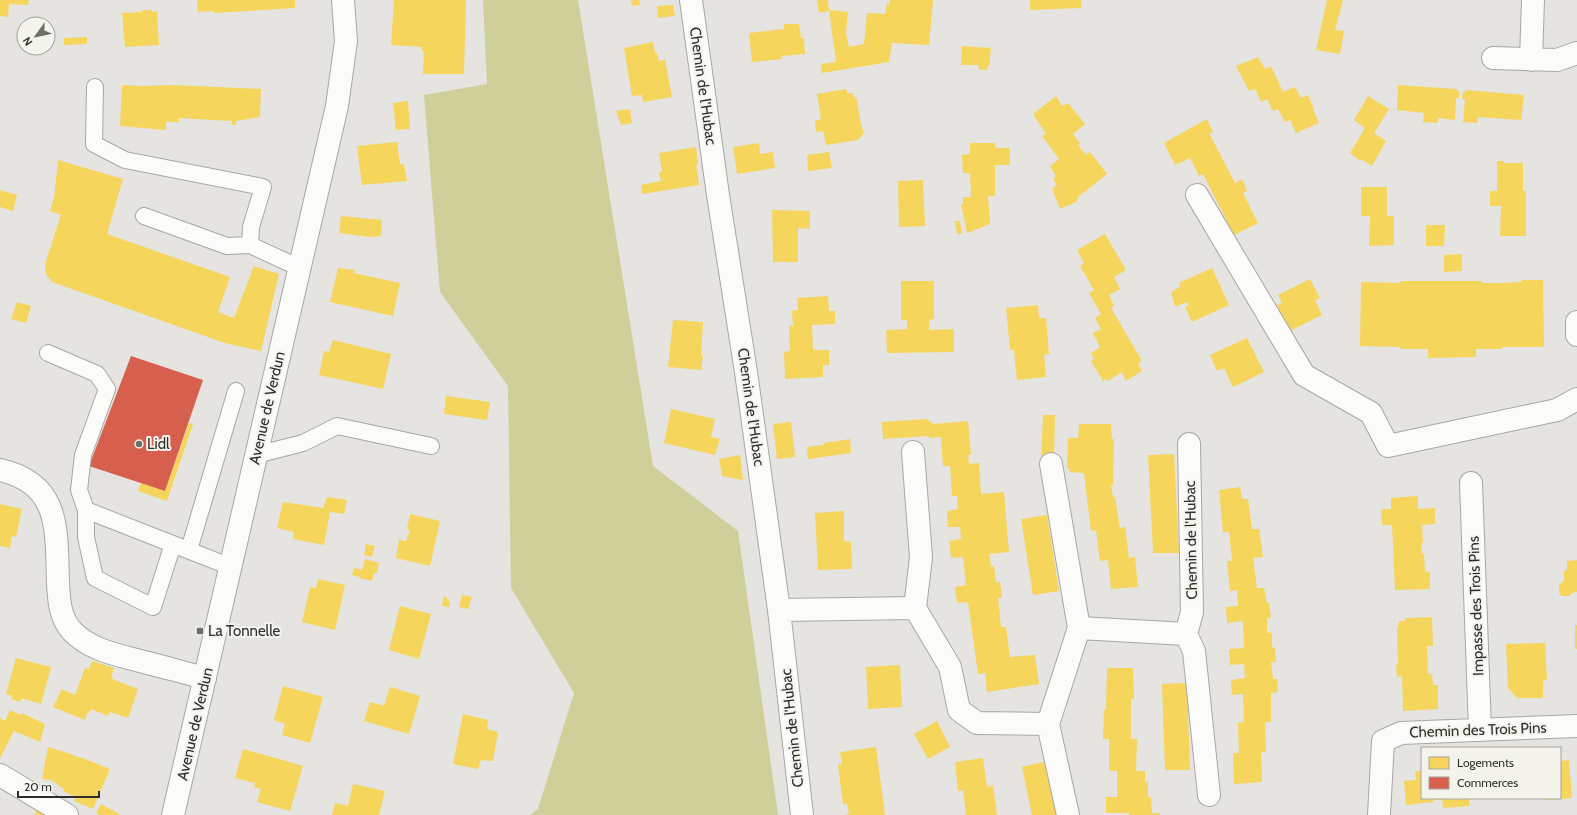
<svg xmlns="http://www.w3.org/2000/svg" width="1577" height="815" font-family="Cabin,sans-serif">
<rect width="100%" height="100%" fill="#e5e4e0"/>
<!-- forest -->
<path fill="#cecf99" d="M483,0h95l75,466 85,65 40,284h-248l8,-6 36,-116 -63,-105 -3,-202 -68,-94 -16,-197 63,-11z"/>
<!-- homes -->
<path fill="#f6d55c" d="M0,0h29l-1,5 -19,-1 -1,13 -8,-1z
M197,0h98v8l-81,5v-2l-16,1z
M394,0h72l-2,74h-41l1,-23h-2v-4l-31,-2z
M631,0h8l1,5 -8,1z
M817,0h11l1,11 -10,2z
M890,0h43l-4,45 -37,-2 -3,19 -67,11 -1,-9 15,-2 -7,-52 19,2 -2,21 3,14 15,-3 3,-31 18,1 2,-10h2z
M1030,0h51v8l-51,2z
M1327,0h16l-8,30 9,1 -4,23 -24,-4z
M673,5l2,11 -17,2 -1,-12z
M142,10h10v2l5,-1 2,34 -34,2 -3,-34 20,-1z
M784,24h15l2,14h3l1,16 -23,2v3l-30,3 -3,-29 35,-4z
M87,37v7l-23,1v-7z
M653,42l2,11h2l2,8 6,-1 7,37 -29,5 -1,-7 -10,1 -8,-48z
M962,46l29,2 -2,18h-1l-1,4 -9,-1 1,-4h-18z
M1258,57l7,12 6,-3 12,26 12,-5 6,11 7,-3 6,14h-1l6,14 -23,10 -6,-13 -5,2 -7,-13 -5,2 -6,-12 -6,3 -6,-13 -6,2 -13,-25z
M122,85l19,1 30,-1 90,4 -1,28 -24,4v4h-4v-4l-53,-3v4h-13v8l-46,-4z
M1398,85l58,4 3,3v6h-3l-1,22 -17,-2v5l-15,-1 1,-9 -27,-3z
M846,89l1,4h5l5,7 4,25 3,8 -6,7 -32,5 -3,-14 -7,1 -1,-11 6,-2 -4,-25z
M1466,90l58,5 -3,25 -43,-3v6l-15,-1 2,-23h-3l1,-7h2z
M1056,96l6,10 6,-3 17,21 -12,10 7,9 -2,2 8,10 4,-3 17,22 -30,24 1,3 -18,8 -8,-20 5,-4 -4,-6 3,-3 -6,-10 9,-7 -17,-23 4,-2 -13,-20z
M1368,96l21,13 -15,24 12,8 -14,25 -11,-7 -1,2 -10,-8 15,-25 -11,-8z
M408,101l2,28 -14,1 -3,-27z
M630,109l2,14 -11,2 -5,-14z
M1207,119l6,13 -4,1 26,50 7,-4 5,12 -4,2 15,30 -24,12 -31,-61 -4,2 -9,-18 -15,7 -11,-22z
M397,142l3,22h4l3,17 -45,4 -5,-39z
M759,143l1,11 13,-2 2,16 -38,6 -4,-27z
M970,143h25v5h15v17h-15v31h-7l2,28 -23,9 -6,-29h2v-7h8l-1,-24h-7l-1,-18 8,-1z
M696,147l2,17 -2,1 3,20 -57,9 -1,-9 20,-4 -2,-8 3,-2 -3,-18z
M829,152l3,16 -24,3 -1,-16z
M58,160l65,19 -16,55 123,43 -12,35 16,6 20,-52 25,8 -18,77 -36,-8 -173,-61 -6,-8 -1,-10 16,-49 -11,-4 4,-13z
M1497,161h7v2h19v28h3v45h-26l1,-30h-11v-15h7z
M923,180l2,46 -26,1 -1,-46z
M1361,187h26v29h7v29l-25,1 1,-30h-9z
M0,190l17,5 -4,16 -13,-4z
M772,210l38,1v18l-12,-1v34h-25z
M341,216l41,4 -1,16 -11,1 -31,-4z
M955,221h5l2,13h-5z
M1426,225h19l-1,21h-18z
M1105,234l21,36 -12,7 6,12 -11,6 5,11 -3,2 31,53 -4,2 4,8 -16,10 -4,-9 -14,9 -2,-2 -3,2 -12,-20 3,-2 -3,-6 9,-6 -7,-14 8,-4 -6,-11 6,-4 -12,-21 5,-3 -14,-24 4,-3 -7,-13z
M1462,254v17l-18,1v-17z
M338,268l17,2 -1,3 46,10 -7,33 -63,-14z
M1212,268l17,37 -37,17 -7,-15 4,-2 -2,-3 -12,5 -4,-15 9,-5 -1,-4z
M1310,279l10,19 -5,2 7,15 -32,16 -13,-26 5,-2 -4,-8z
M1522,280h21l1,67h-42v2h-26v8l-48,1v-9h-27l-1,-2 -40,-1 1,-64 39,1 1,-2h81v2h20l20,-1z
M901,281h33v38l-5,1v10l25,-1v23l-67,1 -1,-23 21,-1v-9h-6z
M828,296l1,15h6v13l-23,1 1,25h16v15h-6v12l-38,2 -1,-27 6,-1 -1,-25h4l-1,-15 6,-1 -1,-12z
M17,302l14,4 -5,17 -15,-4z
M1038,305l1,13h7l3,36 -5,1 2,22 -29,3 -3,-30h-4l-4,-42z
M673,320l30,2 -2,33 2,1 -2,14 -33,-3z
M1247,338l17,34 -31,15 -9,-19 -7,3 -7,-16z
M333,340l58,14 -8,35 -64,-14 5,-24 5,1z
M446,396l44,6 -3,18 -43,-6z
M671,409l44,10 -4,18 9,2 -5,16 -51,-12z
M1043,415h12l-1,46 -13,-1z
M927,419l6,5 35,-3 3,33 -3,1 1,9 10,-1 2,31 23,-2 5,60 -20,2 2,12h3l2,16h4l2,16h-4l3,29h5l4,30 25,-2 4,29 -52,8 -2,-19 -7,1 -10,-72 -11,1 -2,-16 11,-2 -3,-28 -12,1 -2,-17 12,-2 -1,-12h-12l-1,-16 11,-2 -1,-13h-5l-2,-30h-7l-2,-29 -11,1 -2,-2 -45,3 -1,-17z
M791,422l4,35 -18,2 -4,-35z
M189,423l4,1 -26,77 -29,-10 3,-8 24,8z
M1079,424h32l1,15h2l-1,46h-2l2,12h2l5,31 5,-1 4,31 6,-1 3,30 -27,2 -3,-29 -8,1 -4,-31 -5,1 -7,-58 -15,-1v-4l-2,1 1,-31h10z
M850,439l1,14 -43,6 -1,-12 17,-2v-2z
M1174,454l5,99h-26l-5,-98z
M740,455l3,25 -21,-4 -3,-17z
M1240,487l2,12h6l4,30h7l4,28 -10,1 4,30h7l3,15h2l2,15h-4v14l5,1v14l3,1 1,14h-5l2,17h4l1,13 -7,1v29h-6l1,30h-5l1,30 -28,2 -1,-31h6l-1,-30 6,-1 -1,-28 -11,1 -1,-15 14,-2 -1,-14 -14,1 -1,-16 15,-1 -1,-27 -16,2 -1,-16 12,-1 -1,-16 -7,1 -3,-30h5l-3,-29h-6l-4,-42z
M1418,496v13l17,-1v16l-13,1 1,18h-2l1,11 2,-1 1,19h5v17l-35,1 -3,-65h-10l-1,-16h10v-11z
M327,497l20,3 -3,14 -14,-2 -6,33 -31,-6 1,-7 -17,-4 6,-26 40,6z
M0,504l22,5 -6,28 -4,-1 -2,12 -10,-2z
M844,511v30l7,1 1,27 -34,1 -3,-57z
M410,514l30,7 -10,45 -34,-8 3,-18 7,1 4,-11 -3,-1z
M1047,515l12,76 -26,4 -12,-76z
M366,544l9,2 -3,11 -8,-2z
M365,559l14,4 -2,10h-3l-2,8 -13,-3 1,-1 -8,-2 2,-7 8,2z
M1577,560v32l-5,1 -3,3h-7l-3,-3v-8l2,-2 3,-2v-10l3,-1v-9z
M318,579l27,6 -10,45 -33,-8 8,-35 6,1z
M462,595l10,2 -4,12 -9,-2z
M444,596l5,4 1,7 -8,-1z
M400,606l31,8 -12,45 -30,-9z
M1432,617l1,29h-6l1,28h4l1,11h5v24l-35,2 -1,-35 -5,1 -1,-12h2l-1,-34 2,-10h6l1,-3z
M1575,625h2v24h-2z
M1545,643l2,37 -4,1v17h-26l-9,-10 -2,-44z
M16,658l35,9 -10,37 -20,-6v4l-10,-3 1,-3 -6,-2z
M92,661l22,7 -3,9h2l-1,2 26,10 -10,29 -18,-6 -2,4 -17,-7 -2,4h-2l-2,7 -32,-13 9,-18 13,6 10,-27 4,1z
M900,665l2,42 -34,2 -2,-42z
M1107,668h26l1,31h-3v40h6l-1,32h9v11h3v15h3l1,16h8v2h-31v-2h-23v-16h11v-26h-8v-32h-6l1,-29 2,-1z
M1187,683l3,87h-25l-3,-86z
M283,686l40,11 -13,46 -28,-8 3,-11 -11,-4z
M390,687l30,9 -11,38 -45,-13 6,-19 14,4z
M10,710l11,5 1,-2 23,11 -5,18 -26,-11 -14,27v-40l5,3z
M463,714l25,6 -1,9 11,3 -5,29 -12,-1 -3,9 -25,-5z
M937,721l13,26 -22,12 -14,-25z
M48,747l23,7 9,4v-1l30,12 -17,40 -19,-8 2,-4 -13,-6 1,-2 -13,-9 -9,-1z
M876,747l9,68h-40l4,-1 -2,-10h-4l-5,-39 4,-1 -2,-12z
M243,749l60,17 -13,45 -33,-9 4,-13 -7,-2 1,-4 -20,-5z
M983,758l4,29 6,-1 4,29h-31l-3,-25 -5,1 -3,-29z
M1569,760l3,38 -26,2v-2l14,1v-38z
M1047,761l11,54h-26l-10,-48z
M1415,771h7v27l19,1 -8,1v2l-27,3 -2,-24 12,-1z
M353,784l32,7 -6,24h-47l3,-12 13,3z
M1442,798h27v8l-26,2z
M101,804l20,11h-21l-4,-2z
M36,809l10,6h-11z"/>
<!-- shops -->
<path fill="#d6604d" d="M131,356l72,24 -38,111 -76,-25z"/>
<g fill="none" stroke-linecap="round" stroke-linejoin="round">
<!-- service casing -->
<g stroke="#a8a7a4" stroke-width="18">
<path id="service" d="M95,87l-1,57 31,16 138,27 -12,40 -1,18 50,23
M144,216l83,30 23,-1
M48,353l49,21 10,15 -24,66 -4,35 7,20
M256,455l47,-12 34,-17 94,20
M173,544l-20,63 -58,-29 -9,-41v-27l145,57
M189,550l47,-159"/>
</g>
<!-- minor casing -->
<g stroke="#a8a7a4" stroke-width="24">
<path id="minor" d="M691,0l27,195 28,177 33,238 23,205
M1493,58l64,2 20,-7
M1531,60l2,-60
M1197,195l107,180 67,38 17,33 169,-36 20,-11
M1577,322v13
M1051,464l28,164 -31,96 20,91
M0,470c62,14 56,62 58,113 1,18 2,35 14,48 19,20 47,24 72,31 20,5 41,11 61,16
M1471,483l9,247
M915,608l35,59 9,43 18,13 71,1
M779,610l136,-2 6,-51 -8,-105
M1079,628l107,6 8,17 15,144
M1186,634l6,-22 -3,-168
M0,775l67,40
M1379,815l4,-74 18,-8 176,-7"/>
</g>
<!-- secondary casing -->
<g stroke="#a8a7a4" stroke-width="24">
<path id="secondary" d="M173,815l164,-709 9,-65 -3,-41"/>
</g>
<!-- service -->
<use href="#service" stroke="#fbfbfa" stroke-width="16"/>
<!-- minor -->
<use href="#minor" stroke="#fbfbfa" stroke-width="22"/>
<!-- secondary -->
<use href="#secondary" stroke="#fbfbfa" stroke-width="22"/>
</g>
<!-- markers -->
<g fill="#6e6e6a" stroke="#f4f3ec" stroke-width="1.5">
<circle cx="139" cy="444" r="4"/>
<rect x="196" y="627" width="8" height="8" rx="2"/>
</g>
<g text-anchor="middle" stroke-width="4" stroke-linejoin="round" paint-order="stroke">
<!-- street labels -->
<g font-size="15" fill="#2e2e2b" stroke="#f4f3ec">
<text transform="translate(703 86) rotate(82)" y="5">Chemin de l'Hubac</text>
<text transform="translate(751 407) rotate(82)" y="5">Chemin de l'Hubac</text>
<text transform="translate(267 408) rotate(-77)" y="5">Avenue de Verdun</text>
<text transform="translate(1191 540) rotate(-91)" y="5">Chemin de l'Hubac</text>
<text transform="translate(1476 606) rotate(-92)" y="5">Impasse des Trois Pins</text>
<text transform="translate(195 724) rotate(-77)" y="5">Avenue de Verdun</text>
<text transform="translate(792 728) rotate(-96)" y="5">Chemin de l'Hubac</text>
<text transform="translate(1478 730) rotate(-2)" y="5">Chemin des Trois Pins</text>
</g>
<!-- poi labels -->
<g font-size="15" fill="#2e2e2b" stroke="#f4f3ec" text-anchor="start">
<text x="147" y="449">Lidl</text>
<text x="208" y="636">La Tonnelle</text>
</g>
</g>
<!-- legend -->
<rect x="1421" y="747" width="140" height="52" fill="#f4f3ec" stroke="#a5a49f"/>
<rect x="1429" y="757" width="20" height="12" fill="#f6d55c" stroke="#a5a49f"/>
<text x="1457" y="767" font-size="12" fill="#2e2e2b">Logements</text>
<rect x="1429" y="777" width="20" height="12" fill="#d6604d" stroke="#a5a49f"/>
<text x="1457" y="787" font-size="12" fill="#2e2e2b">Commerces</text>
<!-- north arrow -->
<g transform="translate(36 36) rotate(237)"><circle r="19" fill="#f4f3ec" stroke="#a5a49f"/>
<path d="M0-3L7 15L0 10L-7 15Z" fill="#6e6e6a"/>
<text y="-6" font-size="11" font-weight="bold" text-anchor="middle" fill="#2e2e2b">N</text>
</g>
<!-- scale -->
<path d="M18 791v6h81v-6" fill="none" stroke="#2e2e2b" stroke-width="2"/>
<text x="24" y="791" font-size="12" fill="#2e2e2b" stroke="#f4f3ec" stroke-width="3" paint-order="stroke">20 m</text>
</svg>
